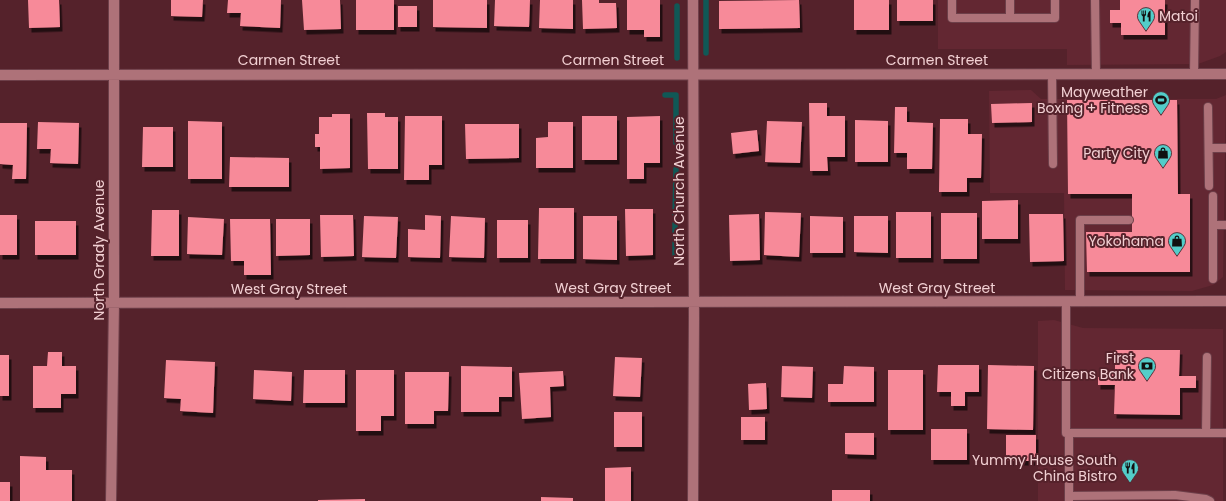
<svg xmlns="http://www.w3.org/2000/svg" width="1226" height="501" font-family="Poppins,sans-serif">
<defs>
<filter id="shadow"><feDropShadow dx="2.5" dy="4.5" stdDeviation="0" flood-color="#0009"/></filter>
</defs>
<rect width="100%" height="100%" fill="#55222b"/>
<!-- built -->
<path fill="#632732" d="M938,0h288v52l-6,4 -22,8 -131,1v-16h-129z
M1031,90l10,9h175l10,-4 -3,182 -10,8 -21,6 -127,-1 -1,-97h-74l-1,-102z
M1054,320l29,8 140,1v172h-185v-180z"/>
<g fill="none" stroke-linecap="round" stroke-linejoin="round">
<!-- stream -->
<path stroke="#105856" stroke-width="5.5" d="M677,6v52
M706,53v-53
M665,95h11v48
M675,214l1,-45
M675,255v-31"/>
</g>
<!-- building -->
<path fill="#f78a99" filter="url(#shadow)" d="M28,0h31l1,27 -31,1z
M171,0h32l-1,17 -31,-1z
M228,0h53l-1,28 -40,-2 1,-13h-14z
M302,0h38l1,29 -37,1z
M356,0h38v30h-38z
M433,0h54v28l-54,-1z
M495,0h35l-1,27 -35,-1z
M540,0h33v29l-34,-1z
M582,0h17v3h17l1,25 -34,1z
M627,0h33v37h-16v-7h-17z
M799,0l1,28 -81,1v-28z
M854,0h35v30h-35z
M897,0h36v21h-36z
M1120,0h45v35h-44v-12h-11v-13h10z
M398,6h19v21h-19z
M1067,100h110l1,94h12v78h-103l-1,-40h46v-38h-64z
M809,103h18v13h18v41h-18l1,14h-18z
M1032,103v19l-40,1 -1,-19z
M895,107h12v15l26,1 -1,46h-25v-16h-13z
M367,113h18v4h13v52h-30z
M332,114h18v54l-30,1v-22h-5v-13h4v-17h13z
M405,116h37v49h-13v15h-25z
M582,116h35v44h-35z
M660,116v47h-16v16h-17v-62z
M940,119h28v15h14l-1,44h-14v14h-28z
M855,120l33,1v41h-33z
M188,121l34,1v57h-34z
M767,121l35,1 -2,41 -35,-1z
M38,122l41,1 -1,41 -28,-1 1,-14h-14z
M548,122h25v46h-37v-30l12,-1z
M0,123h27l-1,56h-14l1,-14 -13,-1z
M465,124h54v34l-53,1z
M143,127h30v40h-31z
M757,130l2,21 -26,3 -2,-21z
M230,157l59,1v29h-60z
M1018,200v39h-36v-38z
M539,208h35v51h-36z
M625,209h28v46l-27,1z
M152,210h27v46h-28z
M765,212l36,1 -2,44 -35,-2z
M896,212h35v46h-35z
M941,213h36v46h-36z
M759,214l1,46 -30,1 -1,-46z
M1029,214h34l1,47 -34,1z
M0,215h17v40h-17z
M320,215h33l1,41 -33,1z
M425,215l16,1 -1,42 -32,-1v-28l17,1z
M364,216l34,1 -2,41 -34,-1z
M451,216l34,2 -1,40 -35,-1z
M583,216h34v44l-34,-1z
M810,216l33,1v36h-33z
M854,216h34v37l-34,-1z
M188,217l36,2 -2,36 -35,-1z
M230,219h40l1,56h-27v-14h-13z
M276,219h34v36l-34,1z
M497,220h31v38h-31z
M35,221h41v34h-41z
M1115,350h65l-1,26h17v12h-16v27l-66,-1 1,-29h-17v-8h10v-5h7z
M48,352h14v14h14v28h-15v14h-28v-42h14z
M0,355h9v41h-9z
M615,357l27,1 -2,39 -27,-1z
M166,360l49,2 -2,51 -33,-2 1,-12 -17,-1z
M938,365h41v27h-14v14h-14v-14h-14z
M988,365l46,1 -1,64 -46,-1z
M461,366l51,1v30h-13v15h-38z
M782,366l31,1 -1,31 -31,-1z
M844,366l30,1v35h-46v-18h15z
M254,370l38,2 -1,29 -38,-2z
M304,370h41v33h-42z
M356,370h38v46h-13v15h-25z
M888,370h35v60h-35z
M563,371l1,15 -14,1 1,30 -29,2 -3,-46z
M405,372h44l-1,39h-14v13h-29z
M766,383l1,26 -18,1 -1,-26z
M614,412h28v35h-28z
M741,417h24v23h-24z
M931,429h36v31h-36z
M845,433h29v22l-29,-1z
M1006,435h30v26h-30z
M20,456l26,1v13h26v31h-52z
M631,467v34h-26v-33z
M0,482h10v19h-10z
M832,490h38v11h-38z
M541,497l32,1v3h-32z
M365,499v2h-47v-1z"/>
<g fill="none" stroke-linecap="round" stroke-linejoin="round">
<!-- lane casing -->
<g stroke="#6d3f49" stroke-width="10">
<path id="lane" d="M952,0v18h103v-18
M1010,0v18
M1095,0l1,74
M1052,74l1,90
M1194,74l1,-74
M1208,107l1,79
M1209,148h17
M1213,225h13
M1213,279v-83
M1066,302v131h160
M1080,302v-82h49
M1206,433l1,-76
M1069,496v-63
M1069,501v-5l106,-1 31,4 4,2"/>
</g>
<!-- street casing -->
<g stroke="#6d3f49" stroke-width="12">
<path id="street" d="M0,75l1226,-1
M0,303l1226,-2
M111,501l3,-198v-303
M693,501l1,-183 -1,-318"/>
</g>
<!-- lane -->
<use href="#lane" stroke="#ae7279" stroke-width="8"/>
<!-- street -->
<use href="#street" stroke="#ae7279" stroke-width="10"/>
</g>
<!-- icons -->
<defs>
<g id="restaurant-pin" transform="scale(0.9)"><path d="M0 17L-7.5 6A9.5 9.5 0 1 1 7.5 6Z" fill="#53cdc9" stroke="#55222b"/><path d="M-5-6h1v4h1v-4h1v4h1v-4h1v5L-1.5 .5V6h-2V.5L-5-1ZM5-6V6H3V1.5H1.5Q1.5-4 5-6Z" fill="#111"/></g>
<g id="stadium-pin" transform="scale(0.9)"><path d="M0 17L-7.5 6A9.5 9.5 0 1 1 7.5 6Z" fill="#53cdc9" stroke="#55222b"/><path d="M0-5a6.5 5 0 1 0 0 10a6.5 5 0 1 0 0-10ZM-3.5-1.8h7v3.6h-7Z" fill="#111"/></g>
<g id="shop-pin" transform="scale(0.9)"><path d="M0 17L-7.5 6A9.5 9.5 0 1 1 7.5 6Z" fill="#53cdc9" stroke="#55222b"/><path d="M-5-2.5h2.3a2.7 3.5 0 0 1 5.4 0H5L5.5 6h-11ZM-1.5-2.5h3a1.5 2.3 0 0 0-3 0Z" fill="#111"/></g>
<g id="bank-pin" transform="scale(0.9)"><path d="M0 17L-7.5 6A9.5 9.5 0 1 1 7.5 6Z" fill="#53cdc9" stroke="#55222b"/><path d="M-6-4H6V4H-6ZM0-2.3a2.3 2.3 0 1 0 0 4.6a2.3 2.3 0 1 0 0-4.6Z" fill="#111"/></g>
</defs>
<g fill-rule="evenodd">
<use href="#restaurant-pin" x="1146" y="16"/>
<use href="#stadium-pin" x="1161" y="100"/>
<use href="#shop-pin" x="1163" y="153"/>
<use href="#shop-pin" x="1177" y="241"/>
<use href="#bank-pin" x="1147" y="366"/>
<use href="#restaurant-pin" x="1130" y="468"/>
</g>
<g text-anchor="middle" stroke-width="4" stroke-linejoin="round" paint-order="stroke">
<!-- poi labels -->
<g font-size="14" fill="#f2d0d3" stroke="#55222b" text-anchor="end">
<text x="1159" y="21" text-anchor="start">Matoi</text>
<text x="1148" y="97">Mayweather<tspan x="1148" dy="16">Boxing + Fitness</tspan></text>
<text x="1150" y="158">Party City</text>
<text x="1164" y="246">Yokohama</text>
<text x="1134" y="363">First<tspan x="1134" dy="16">Citizens Bank</tspan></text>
<text x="1117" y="465">Yummy House South<tspan x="1117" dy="16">China Bistro</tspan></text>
</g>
<!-- street labels -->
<g font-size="14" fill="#f2d0d3" stroke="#55222b">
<text x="289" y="65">Carmen Street</text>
<text x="613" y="65">Carmen Street</text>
<text x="937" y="65">Carmen Street</text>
<text transform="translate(679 191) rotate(-90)" y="5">North Church Avenue</text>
<text transform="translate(99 250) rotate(-90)" y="5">North Grady Avenue</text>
<text x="613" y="293">West Gray Street</text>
<text x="937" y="293">West Gray Street</text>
<text x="289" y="294">West Gray Street</text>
</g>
</g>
</svg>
